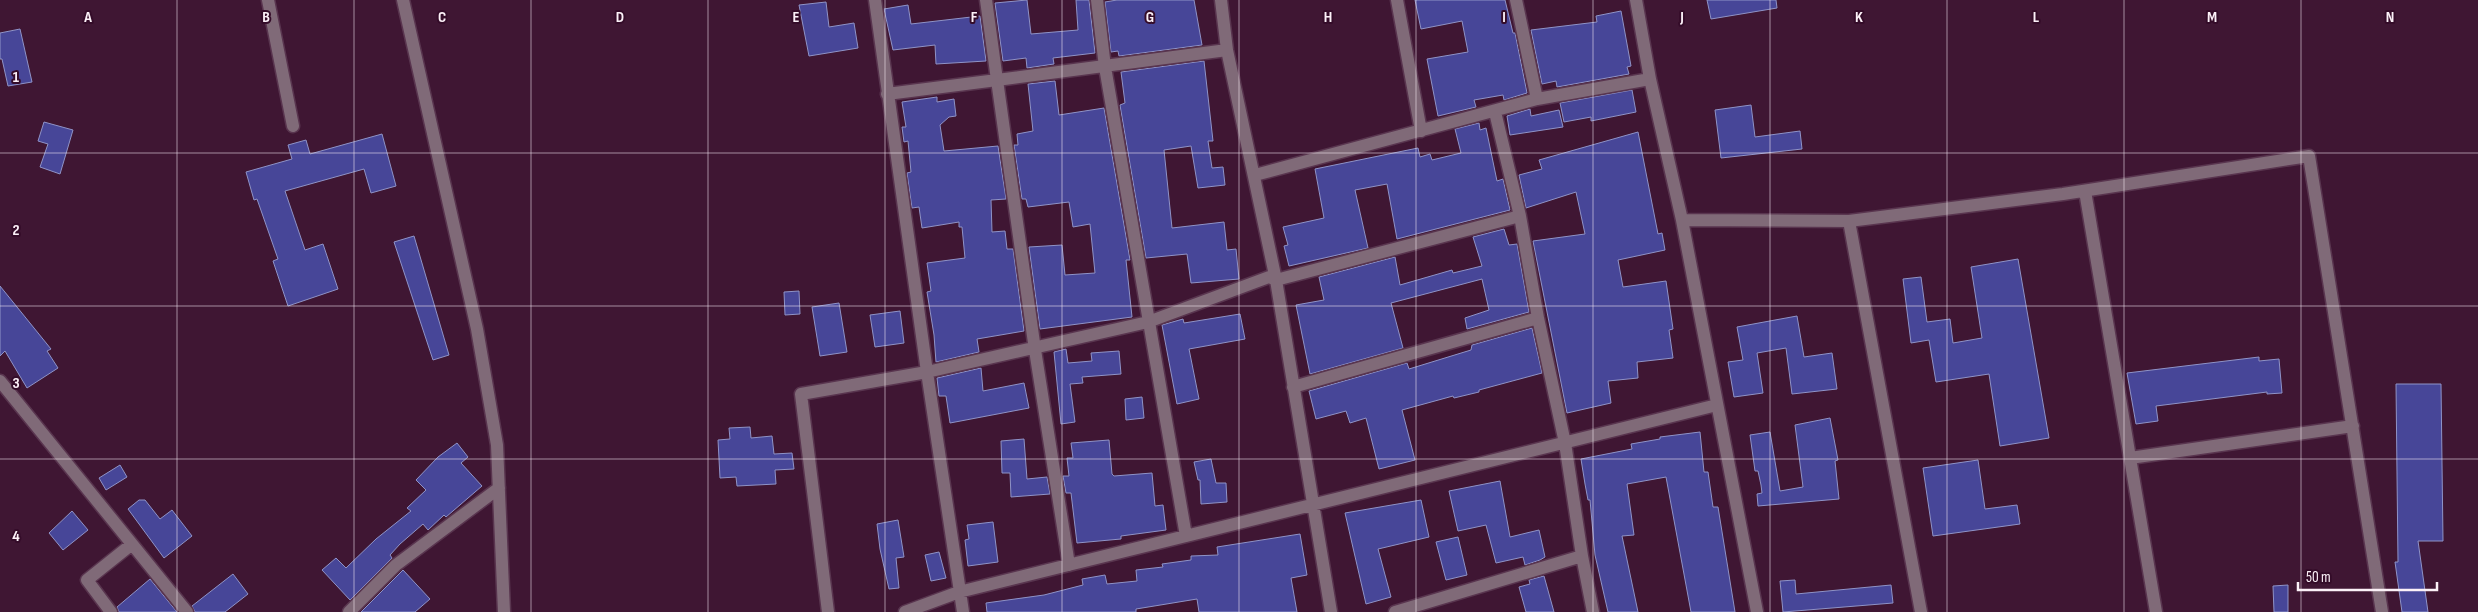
<svg xmlns="http://www.w3.org/2000/svg" width="2478" height="612" font-family="'Sofia Sans Condensed',sans-serif">
<rect width="100%" height="100%" fill="#3f1633"/>
<!-- building -->
<path fill="#474698" stroke="#8f93c7" d="M1027,0l4,34 47,-4 -2,-30h13l6,53 -42,5 1,6 -27,4 -1,-10 -23,3 -8,-58z
M1117,0h77l8,45 -83,11 -1,-5 -7,1 -6,-50z
M1415,0h90l8,33h2l12,60 -23,7 -1,-5 -29,5 2,7 -38,9 -11,-57 41,-7 -6,-31 -41,8z
M1707,0h69l1,8 -66,11z
M826,2l3,25 25,-4 4,25 -49,8 -10,-51z
M908,5l3,19 69,-8 6,45 -50,3 -1,-19 -42,5 -9,-41z
M1621,11l10,55 -4,1 2,7 -72,13 -1,-6 -14,3 -11,-54 66,-8 -1,-6z
M20,29l12,53 -24,4 -6,-27h-2v-26z
M1204,61l9,80h-5l4,27 11,-1 2,18 -27,3 -7,-42 -27,4 8,78 52,-6 3,28 9,-1 3,30 -48,4 -4,-29 -41,4 -26,-153 5,-2 -4,-31z
M1055,81l4,34 45,-7 26,152h-4l6,57 -92,12 -11,-82 33,-2 3,30 30,-2 -5,-49 -17,3 -4,-25 -41,5 -2,-8h-4l-8,-54h4l-1,-11 16,-3 -5,-47z
M1632,90l4,22 -45,9v-4l-27,5 -4,-19z
M937,97v5l17,-3 2,17 -7,1 -9,8 4,26 54,-5 8,53 -15,1 1,32 13,-1 2,18h6l11,82 -47,8 2,13 -43,10 -2,-27 -7,-43 4,-1 -4,-28 38,-5 -3,-31h-3v-5l-37,6 -3,-21 -7,1 -5,-35 4,-1 -3,-31 -4,1 -2,-15h4l-4,-25z
M1751,105l4,32 45,-6 2,18 -81,9 -6,-48z
M1530,109l1,7 28,-6 4,17 -53,8 -3,-19z
M44,122l29,8 -13,44 -20,-7 8,-23 -10,-3z
M1479,123l1,7 6,-2 11,53 6,-2 7,31 -113,29 -10,-55 -32,6 13,58 -79,18 -5,-20 4,-1 -5,-18 41,-9 -9,-49 103,-21 2,9 10,-3 2,6 29,-7 -6,-24z
M1638,132l20,102 4,-1 3,17 -47,10 5,27 43,-6 7,48 -4,1 4,28 -36,4 1,16 -30,3 3,22 -44,10 -34,-172 52,-7 -9,-42 -50,16 -7,-33 23,-6 -3,-9z
M382,134l14,52 -25,7 -7,-24 -79,22 20,59 18,-6 15,45 -50,17 -15,-45 5,-2 -21,-60 -3,1 -8,-28 46,-13 -4,-14 18,-5 4,14z
M1504,229l5,16 8,-1 12,68 -62,17 -2,-11 24,-8 -7,-31 -91,24 12,45 -93,26 -14,-69 28,-5 -5,-23 76,-20 5,28 52,-15 1,3 29,-7 -9,-29z
M414,236l35,119 -16,5 -39,-118z
M2018,259l31,179 -49,8 -11,-72 -53,8 -7,-42 -18,3 -8,-64 18,-2 6,45 23,-3 3,24 29,-5 -11,-71z
M0,286l51,63 -4,2 11,17 -31,20 -22,-37 -5,5z
M799,291l1,23 -15,1 -1,-23z
M839,303l8,49 -27,4 -8,-49z
M900,311l4,32 -29,4 -5,-32z
M1240,314l5,25 -56,10 10,50 -22,5 -15,-79 21,-6 1,4z
M1797,316l7,41 28,-4 5,36 -45,5 -6,-46 -29,5 6,40 -29,4 -6,-35 15,-2 -6,-33z
M1532,328l10,45 -63,17v2l-25,6 -1,-2 -51,14 13,50 -36,9 -13,-51 -16,5 -4,-12 -30,8 -7,-28 98,-28 2,6 62,-19 1,-5z
M1066,349l2,14 24,-2 -1,-8 28,-2 2,23 -39,3 1,6 -13,1 5,38 -14,2 -7,-72z
M2259,357v4l20,-2 3,34 -15,1v-2l-111,14 2,15 -22,3 -9,-51z
M981,368l2,23 41,-8 5,25 -79,15 -4,-27h-7l-2,-18z
M2396,384h45l2,157h-25l10,71h-26l-7,-50h3z
M1142,397l2,21 -18,2 -1,-21z
M1830,418l8,42 -3,1 4,38 -81,7 -1,-12 5,-1 -1,-8 -3,-14h-3l-5,-36 20,-3 10,59 23,-4 -8,-62z
M750,427l1,11 21,-2 2,18 18,-1 2,16 -19,1 1,14 -39,2 -1,-9 -16,1 -2,-38 12,-1 -1,-11z
M1700,432l4,40h4l5,35h5l17,105h-44l-25,-135 -39,7 7,51 -12,1 16,76h-30l-13,-57 -5,-55h-2l-3,-16 -4,-25 51,-10 -1,-5 29,-5v-2z
M1024,439l3,40 20,-2 3,17 -39,3 -1,-24h-8l-1,-32z
M1109,440l3,34 2,2 38,-3 3,33 8,-1 3,25 -45,6v3l-44,4 -6,-50h-5l-3,-17h6l-2,-18h6l-2,-15z
M457,443l11,14 -7,6 21,23 -36,31 -2,-2 -16,15 -5,-6 -23,20 -10,11 2,3 -42,42 -28,-30 14,-12 10,10 30,-29 35,-28 -4,-3 19,-18 -10,-10 22,-23z
M1211,459l5,24h10l1,19 -26,2 -1,-24h-2l-4,-18z
M1978,460l7,49 32,-4 3,19 -87,12 -10,-68z
M120,465l7,12 -21,13 -7,-12z
M1500,481l10,56 29,-7 6,27 -5,3 -15,5 -2,-8 -27,6 -10,-38 -28,6 -9,-40z
M139,500h6l15,19 12,-9 20,26 -28,22 -36,-49z
M1421,500l8,37 -51,12 13,48 -25,7 -21,-91z
M72,511l16,19 -25,20 -14,-17z
M898,520l6,37 -8,1 3,30 -10,1 -9,-40 -3,-25z
M993,522l5,40 -30,4 -3,-26 4,-1 -2,-14z
M1300,534l7,41 -16,3 6,34h-98l-2,-13 -61,10v3h-149l-1,-9 58,-8 39,-10 -1,-6 23,-4 2,9 30,-3 -1,-11 27,-3 -1,-3 29,-4v-4l27,-1 -1,-8z
M1458,537l9,38 -21,5 -10,-38z
M939,552l7,26 -15,3 -6,-26z
M403,570l27,29 -15,13h-54z
M233,574l15,20 -23,18h-30l-3,-6z
M1544,576l10,36h-28l-7,-25 11,-3 -1,-4z
M150,579l27,33h-58l-2,-5z
M1795,580l1,14 95,-9 2,18 -110,9 -3,-31z
M2288,585v27h-14l-1,-26z"/>
<g fill="none" stroke-linecap="round" stroke-linejoin="round">
<!-- street casing -->
<g stroke="#59354f" stroke-width="15">
<path id="street" d="M268,0l25,126
M403,0l74,329 20,116 7,167
M875,0l52,372 36,240
M1097,0l8,67 81,469
M1221,0l6,50 49,230 55,332
M1397,0l24,131
M1516,0l21,99
M1636,0l14,79 32,141 75,392
M887,94l110,-14 -11,-80
M1255,175l282,-76 113,-20
M2085,191l71,421
M1682,220l167,1 214,-27 246,-38 73,456
M1849,221l72,391
M0,381l132,163
M1293,387l245,-69
M2130,458l223,-32
M1582,556l11,56
M1069,565l-34,-215 -38,-270 230,-30
M111,612l-24,-32 45,-36 55,68
M349,612l47,-47 103,-77
M828,612l-27,-218 126,-22 221,-50 121,-45 7,3 244,-64
M905,612l54,-20 758,-187
M1395,612l187,-56 -17,-113 -27,-125 -18,-102 -25,-104"/>
</g>
<!-- street -->
<use href="#street" stroke="#806a78" stroke-width="12"/>
</g>
<!-- grid -->
<path fill="none" stroke="#fcf1f8" stroke-width="1" stroke-opacity="0.55" d="M177,0v612M354,0v612M531,0v612M708,0v612M885,0v612M1062,0v612M1239,0v612M1416,0v612M1593,0v612M1770,0v612M1947,0v612M2124,0v612M2301,0v612M0,153h2478M0,306h2478M0,459h2478"/>
<g font-size="16" text-anchor="middle" font-weight="bold" fill="#fcf1f8" stroke="#340c29" stroke-width="4" stroke-linejoin="round" paint-order="stroke">
<text x="88" y="22">A</text>
<text x="266" y="22">B</text>
<text x="442" y="22">C</text>
<text x="620" y="22">D</text>
<text x="796" y="22">E</text>
<text x="974" y="22">F</text>
<text x="1150" y="22">G</text>
<text x="1328" y="22">H</text>
<text x="1504" y="22">I</text>
<text x="1682" y="22">J</text>
<text x="1859" y="22">K</text>
<text x="2036" y="22">L</text>
<text x="2212" y="22">M</text>
<text x="2390" y="22">N</text>
<text x="16" y="82">1</text>
<text x="16" y="235">2</text>
<text x="16" y="388">3</text>
<text x="16" y="541">4</text>
</g>
<!-- scale -->
<path d="M2298 582v8h139v-8" fill="none" stroke="#fcf1f8" stroke-width="2.5"/>
<text x="2306" y="582" font-size="15" fill="#fcf1f8" stroke="#340c29" stroke-width="4" paint-order="stroke">50 m</text>
</svg>
